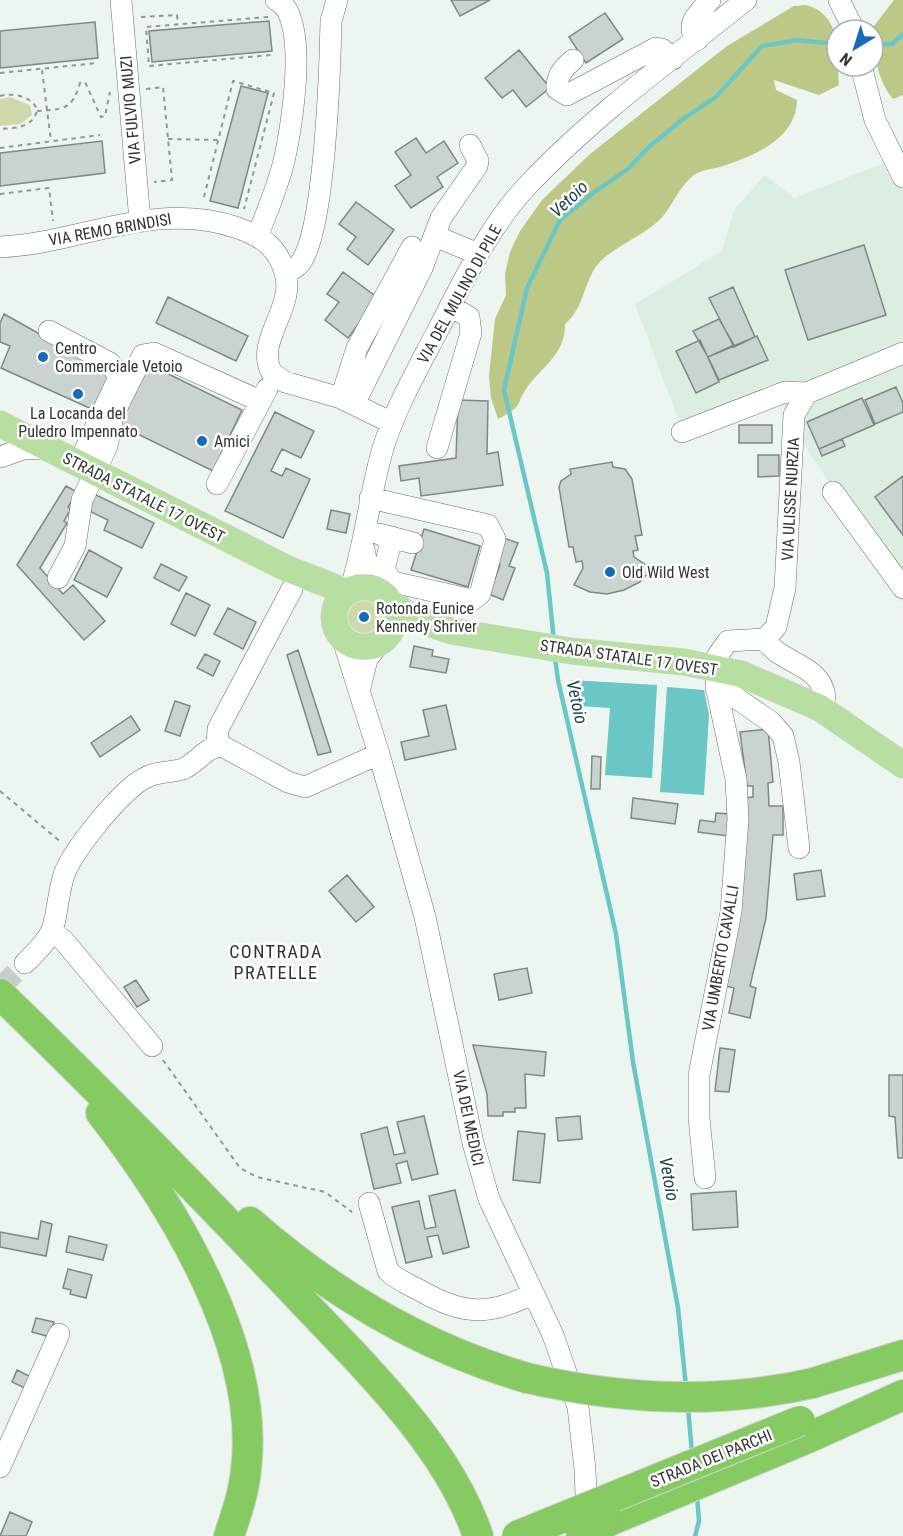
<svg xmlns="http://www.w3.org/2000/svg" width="903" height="1536" font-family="'Roboto Condensed',sans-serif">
<rect width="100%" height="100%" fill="#ecf5ef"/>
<!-- built -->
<path fill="#dcede1" d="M903,156v447l-39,-68 -58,-88 -35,-63 -91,40 -45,-120 87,-53 12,-41 31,-35 29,23z"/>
<!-- green -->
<path fill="#cfd8aa" d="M10,97l20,8 2,10 -11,9 -21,2v-27z
M348 617a16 16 0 1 1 32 0a16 16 0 1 1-32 0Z"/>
<!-- forest -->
<path fill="#bcc885" d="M894,0h9v95l-10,4c-15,-18 -20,-45 -20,-69h-2z
M806,5c37,10 31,50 33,80l-20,10 -45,-15 2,10 21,10c-1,40 -44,56 -77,67 -9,2 -19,3 -26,8 -14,11 -20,27 -30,40 -17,21 -55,32 -69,53 -12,19 -12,41 -30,56 0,30 -20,40 -37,62 -14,20 -3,19 -30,33l-7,-21 -2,-22 6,-57 11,-24 -1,-21 5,-22 10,-21 22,-31 48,-46 137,-108 67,-40z"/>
<!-- water -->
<path fill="#6ac7c5" d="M571,680l86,5 -5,93 -47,-3 5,-67 -32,-2z
M667,687l37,3 5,25 -5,80 -44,-3z"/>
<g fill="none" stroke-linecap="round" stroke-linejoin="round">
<!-- stream -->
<path stroke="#6ac7c5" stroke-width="4.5" d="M873,44h19l11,-10
M554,641l-7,-68 -43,-183 23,-102 33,-68 37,-30 31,-21 22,-23 33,-27 33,-22 46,-51 35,-6 40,4
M555,658l3,22 58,254 17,128 45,246 8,79
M688,1408l4,45
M695,1536l4,-15 -2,-24"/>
</g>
<!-- building -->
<path fill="#c9d4d0" stroke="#7e8885" stroke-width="1.5" d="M451,0h39l-30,16z
M605,13l18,26 -37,24 -17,-26z
M269,21l3,30 -120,11 -3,-31z
M95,22l3,36 -98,10v-37z
M519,50l31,38 -24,19 -13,-17 -11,8 -17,-20z
M241,86l27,7 -30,115 -28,-7z
M416,138l10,15 18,-12 14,22 -21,14 6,10 -32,21 -16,-22 16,-11 -16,-23z
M102,141l3,32 -105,13v-33z
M356,202l38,28 -26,35 -21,-16 9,-12 -17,-13z
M864,245l22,70 -78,25 -23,-70z
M343,272l35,26 -30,40 -23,-18 14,-18 -12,-8z
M733,287l22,50 -21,10 -25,-49z
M168,297l80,39 -12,25 -80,-38z
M4,314l95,53 11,11 -12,34 -97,-44 9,-22 -10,-4v-19z
M719,319l15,26 -26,12 -15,-26z
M757,336l11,24 -49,20 -11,-23z
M700,340l19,42 -23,11 -20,-42z
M144,362l98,48 -29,61 -98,-48z
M896,387l7,16v9l-28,12 -10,-24z
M862,398l12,27 -55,24 -12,-27z
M458,400l30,1 -1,53 11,-2 5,33 -82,11 -2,-18 -18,3 -2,-15 57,-8z
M275,412l39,19 -13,27 -19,-9 -11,22 11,5 4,-8 24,11 -27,59 -58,-27z
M739,425h33v18h-33z
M842,439l3,7 -23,10 -3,-7z
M758,455h21v21l-21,1z
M612,462l1,5 12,2 7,10 10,56 -7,1 3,14 -5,1 1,6 18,12 -12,13 -16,8 -17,4 -17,-2 -16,-7 9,-17 -1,-7 -6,1 -3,-15h-4l-10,-60 2,-6 10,-7 -1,-5z
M903,476v59l-28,-38z
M66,486l11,6 -9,15 3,2 -7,12 3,2 -27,45 23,26 10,-9 32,36 -21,19 -67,-75z
M94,494l60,29 -12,25 -38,-18 4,-10 -21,-10z
M331,510l19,4 -4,19 -19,-4z
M424,529l56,17 -12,41 -57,-17z
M501,537l17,6 -9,23 6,2 -12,32 -14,-6 11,-29 -8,-3z
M89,550l33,18 -15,29 -33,-17z
M161,564l26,13 -8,14 -25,-13z
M186,593l24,12 -15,31 -24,-12z
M228,608l28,14 -13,27 -29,-15z
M414,646l19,4 -1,6 17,3 -3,14 -36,-6z
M298,650l33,102 -13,3 -31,-100z
M205,654l15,7 -7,15 -16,-8z
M175,701l15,5 -10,30 -15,-5z
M446,705l10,44 -51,11 -4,-18 28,-6 -6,-26z
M131,716l9,14 -40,27 -9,-14z
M768,729l5,53 -5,1 1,23h14v29h-10l-7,83 -16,68 6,2 -6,30 -21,-5 5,-25 -12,-3 22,-187 9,-1v-11h-6l-7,-54z
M592,756l9,1 -1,32h-9z
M633,798l45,6 -3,20 -44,-6z
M716,813l14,1 -2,22 -30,-4 2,-12 15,2z
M821,870l4,26 -28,4 -3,-26z
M347,875l27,32 -18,15 -27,-31z
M527,968l5,25 -33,7 -5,-26z
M136,980l13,20 -12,7 -13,-20z
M473,1045l73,7 -2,24 -19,-2 1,34h-11v4h-12v4h-15l-1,-22z
M720,1048l15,2 -6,42 -14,-1z
M889,1075h14v83h-5l-3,-41 -6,-1z
M424,1116l14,58 -26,6 -5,-19 -11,3 5,19 -27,6 -13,-55 26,-7 7,28 11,-2 -8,-31z
M580,1116l2,23 -24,2 -2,-23z
M518,1131l27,3 -5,49 -27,-3z
M455,1190l14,57 -26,7 -5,-19 -11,2 5,20 -26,6 -14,-56 27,-6 6,28 11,-2 -7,-31z
M736,1191l2,36 -45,3 -2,-36z
M41,1221l11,3 -6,32 -46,-9v-15l38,7z
M69,1236l38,9 -4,15 -37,-8z
M68,1269l24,6 -6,23 -16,-4 1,-4 -8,-2z
M36,1318l18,4 -4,15 -18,-5z
M17,1370l18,9 -6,11 -17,-8z
M10,1512l22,10 -6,14h-26z"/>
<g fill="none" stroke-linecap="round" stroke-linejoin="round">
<!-- minor-tunnel -->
<path stroke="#c7cec9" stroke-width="21" stroke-dasharray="21 10" stroke-linecap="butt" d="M0,988l25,-25"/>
<!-- minor casing -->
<g stroke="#69716c" stroke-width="22">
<path id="minor" d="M121,0l19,221
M839,0l15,30
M697,40c-13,-16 2,-27 13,-40
M573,60c-9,7 -17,17 -16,29l10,6 89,-47 6,1 11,10
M861,66l14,54 28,57
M258,235c9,-24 20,-49 26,-74 7,-30 27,-147 -8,-161
M435,236l43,18
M0,247c83,-4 155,-48 238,-19 24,9 40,19 47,45 11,35 -31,68 -13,100l13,9 56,16 51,25
M286,273c5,-3 11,-5 15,-11 24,-34 29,-193 30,-241l6,-21
M49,331l61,32 9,14 -41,88
M341,398l16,-50 55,-101
M354,404l68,-136 19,-50 36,-52 1,-5 -8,-16
M682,432l103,-40 22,1
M437,448l34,-115 -2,-16 -19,-11
M0,457l23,-8 23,-1
M217,484l50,-95
M833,492l70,96
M370,498l118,27 7,14 -15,55 -8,6 -79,-18 -9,-12 8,-33
M379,534l34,9
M364,549l5,27 8,14
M58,578l17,-32 7,-46 25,-54 6,-31 30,-60 11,-2 106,48
M350,590c16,-47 19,-97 34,-145 13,-40 34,-77 54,-115 26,-50 51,-104 90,-145 65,-69 144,-126 218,-185
M342,637l37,117 46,163 48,226 16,56 64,136 25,72 7,62 2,50
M765,639c14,25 56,24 60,58l-5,11
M360,688l7,-29 13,-16
M716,689l13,4 42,29 12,14 6,26 10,86
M217,746l1,-17 74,-140
M53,932l11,9 88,105
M25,963c38,-36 26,-38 38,-85 6,-24 58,-87 80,-99 12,-8 27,-6 40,-10 14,-6 22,-22 39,-23l66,36 17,5 74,-33
M705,1178l-6,-60v-43l32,-163 7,-93 -2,-40 -20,-93 2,-31 10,-14 37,-2 11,-12 9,-39 9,-173 13,-22 96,-40
M369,1203l19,68c9,9 22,14 33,20 42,24 68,25 111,3
M0,1467l59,-133"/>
</g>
<!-- major casing -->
<g stroke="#d2d2d2" stroke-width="27">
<path id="major" d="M0,424l288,145 59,23
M334 617a30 30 0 1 1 60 0a30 30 0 1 1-60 0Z
M390,602l23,16 38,13 120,20 113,11 57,12 79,34 83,57"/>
</g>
<!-- highway casing -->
<g stroke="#d2d2d2" stroke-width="32">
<path id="highway" d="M0,994c99,96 195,194 290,294 67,72 156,153 188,248
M101,1113c72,92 160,235 145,357 -2,22 -10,45 -17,66
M250,1222c81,71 173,126 277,156
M813,1383l90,-28
M609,1521l199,-83 95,-43"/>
</g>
<!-- path -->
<path stroke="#929894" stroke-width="2" stroke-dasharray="4.5 4.5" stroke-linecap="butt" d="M141,17l36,-2 1,9
M268,17l-122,10 3,39 122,-11
M42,70l9,71
M0,73l97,-10
M146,89l17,-2 9,93 -18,2
M0,96c12,-4 35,1 37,15 -5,17 -22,17 -37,18
M37,111c27,-2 35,-1 43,-28l5,-1 16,35 4,-1 5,-24
M168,139l50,1
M0,148l100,-13
M0,194l49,-6 4,33
M204,197l29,-116 41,12 -30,116
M0,791l62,52
M163,1060l77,108 17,9 68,15 27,20"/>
<!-- minor -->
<use href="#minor" stroke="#fff" stroke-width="21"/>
<!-- major -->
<use href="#major" stroke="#b6dfa1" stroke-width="26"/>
<!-- highway -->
<use href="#highway" stroke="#86ca62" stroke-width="30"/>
<!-- highway-bridge casing -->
<g stroke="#d2d2d2" stroke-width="32" stroke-linecap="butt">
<path id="highway-bridge" d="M527,1378c96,22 190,27 286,5
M517,1536l283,-115
M581,1536l28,-15"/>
</g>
<!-- highway-bridge -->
<use href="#highway-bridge" stroke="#86ca62" stroke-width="30"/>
</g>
<!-- markers -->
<g fill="#166bb8" stroke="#fff" stroke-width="2">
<circle cx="43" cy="357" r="6"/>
<circle cx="78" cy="394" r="6"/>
<circle cx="202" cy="441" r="6"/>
<circle cx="610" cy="572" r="6"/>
<circle cx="364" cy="617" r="6"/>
</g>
<g text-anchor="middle" stroke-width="5" stroke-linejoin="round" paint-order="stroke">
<!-- street labels -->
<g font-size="16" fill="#313432" stroke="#fff">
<text transform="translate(130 110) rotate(-95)" y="6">VIA FULVIO MUZI</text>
<text transform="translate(110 229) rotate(-10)" y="6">VIA REMO BRINDISI</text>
<text transform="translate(459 294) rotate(-61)" y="6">VIA DEL MULINO DI PILE</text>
<text transform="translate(144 497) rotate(27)" y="6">STRADA STATALE 17 OVEST</text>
<text transform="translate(790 499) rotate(-87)" y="6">VIA ULISSE NURZIA</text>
<text transform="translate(629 657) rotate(8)" y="6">STRADA STATALE 17 OVEST</text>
<text transform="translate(720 958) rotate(-80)" y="6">VIA UMBERTO CAVALLI</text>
<text transform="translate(469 1118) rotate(78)" y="6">VIA DEI MEDICI</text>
<text transform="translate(711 1458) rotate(-22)" y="6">STRADA DEI PARCHI</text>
</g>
<!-- poi labels -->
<g font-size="16" fill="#313432" stroke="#fff" text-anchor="start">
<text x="55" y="354">Centro<tspan x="55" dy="18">Commerciale Vetoio</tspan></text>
<text x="78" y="419" text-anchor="middle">La Locanda del<tspan x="78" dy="18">Puledro Impennato</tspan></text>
<text x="214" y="447">Amici</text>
<text x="622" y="578">Old Wild West</text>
<text x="376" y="614">Rotonda Eunice<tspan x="376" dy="18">Kennedy Shriver</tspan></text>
</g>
<!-- water labels -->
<g font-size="18" font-style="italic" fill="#1d4847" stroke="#fff">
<text transform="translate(569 199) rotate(-43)" y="6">Vetoio</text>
<text transform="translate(577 702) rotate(78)" y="6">Vetoio</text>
<text transform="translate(669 1179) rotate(80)" y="6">Vetoio</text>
</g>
<!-- neighbourhood labels -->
<g font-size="18" letter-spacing="1.5" fill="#313432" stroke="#fff">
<text x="276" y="958">CONTRADA<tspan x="276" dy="21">PRATELLE</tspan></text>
</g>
</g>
<!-- north arrow -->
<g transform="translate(855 48) rotate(218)"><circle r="28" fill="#ffffff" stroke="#adaead" stroke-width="1.5"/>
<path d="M0-4.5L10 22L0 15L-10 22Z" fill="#166bb8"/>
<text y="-9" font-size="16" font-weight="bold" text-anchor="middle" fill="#313432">N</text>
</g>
</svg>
